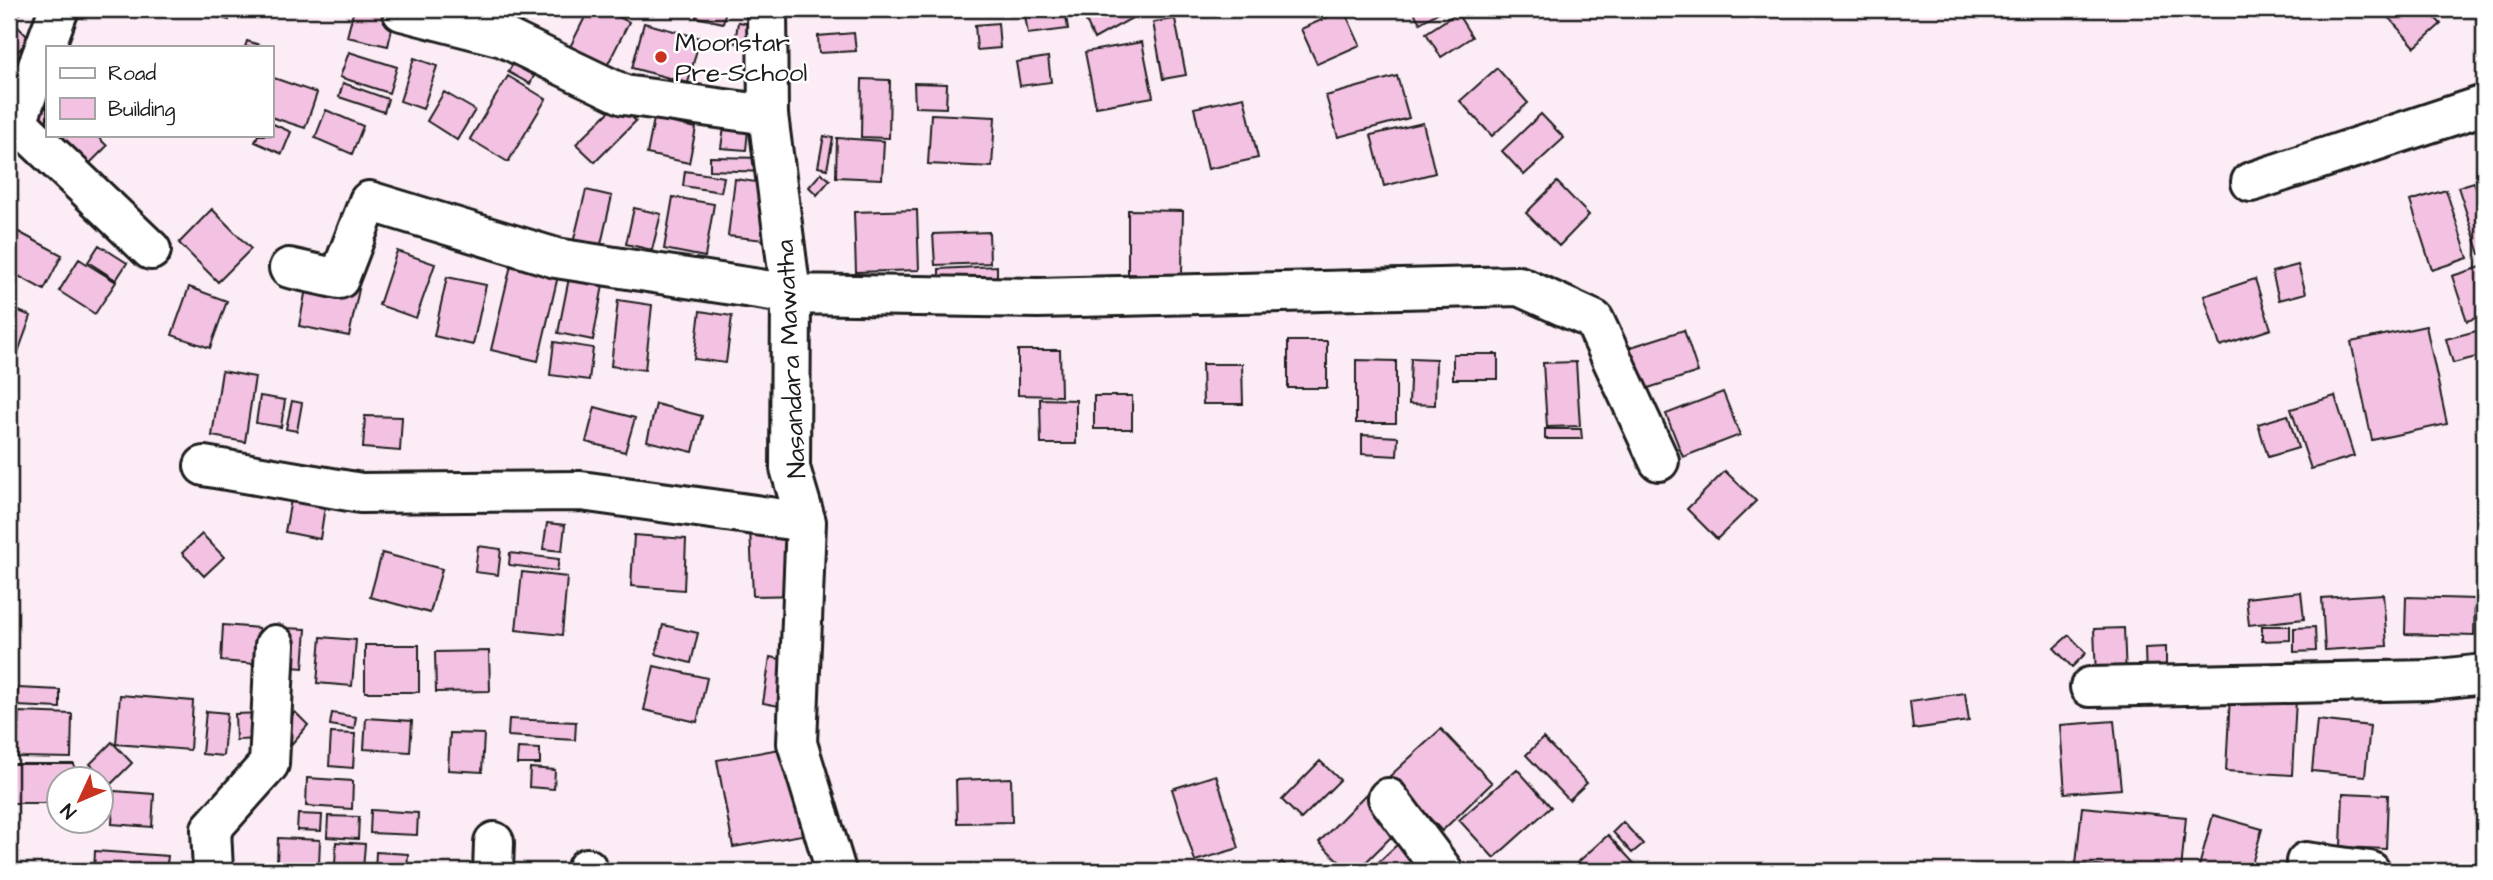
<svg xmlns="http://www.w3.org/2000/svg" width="2493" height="880" font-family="'Architects Daughter',sans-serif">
<rect width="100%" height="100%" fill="#fbecf6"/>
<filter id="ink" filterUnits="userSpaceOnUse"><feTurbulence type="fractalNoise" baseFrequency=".0143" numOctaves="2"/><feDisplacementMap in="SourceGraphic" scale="14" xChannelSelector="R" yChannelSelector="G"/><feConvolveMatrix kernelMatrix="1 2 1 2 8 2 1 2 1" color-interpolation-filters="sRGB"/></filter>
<g filter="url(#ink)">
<!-- building -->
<path fill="#f3c1e1" stroke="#1c1c1c" stroke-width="2" d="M9,9h16l-16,15z
M186,9h45l-2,11z
M354,9l42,2 -8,35 -41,-9z
M589,9h14l26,13 -22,44 -37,-19z
M698,9h28l-3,14 -27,-6z
M1024,9h41l3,20 -40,5z
M1109,9h32l2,3 -49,27 -8,-18z
M1412,9h32l-24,14z
M2396,9h31l14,15 -26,23 -27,-30z
M1344,10l16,35 -43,19 -16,-35z
M1457,13l15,24 -31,20 -15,-24z
M1175,19l11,56 -23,4 -10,-57z
M738,22l14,2 -4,21 -13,-2z
M644,23l56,15 -12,45 -56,-15z
M998,23l2,25 -23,2 -2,-25z
M16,25l14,14 -21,21v-28z
M854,33l2,18 -37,2 -1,-17z
M247,41l19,6h-21z
M1142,42l11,55 -57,10 -11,-55z
M349,52l48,15 -8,26 -49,-16z
M1048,57l3,25 -31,4 -4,-24z
M414,58l23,8 -14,43 -23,-8z
M513,64l21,12 -4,8 -22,-12z
M1497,68l31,35 -36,33 -32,-35z
M508,76l38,23 -38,63 -38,-23z
M1397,76l12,42 -71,19 -12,-41z
M271,77l46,16 -12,35 -34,-11z
M862,79l28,1 -1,58 -28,-1z
M343,83l45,16 -4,13 -45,-15z
M914,83l33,1 -1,24 -31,-1z
M444,92l31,18 -18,30 -30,-19z
M1244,97l14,61 -50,11 -14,-61z
M618,103l18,18 -41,41 -19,-18z
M47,106v29h49l11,11 -29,29 -50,-50z
M326,110l37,16 -11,28 -37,-16z
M931,114l64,3 -3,50 -64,-3z
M1541,114l23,24 -40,37 -22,-24z
M654,119l42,9 -7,35 -42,-9z
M271,123l20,9 -9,22 -27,-12 3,-7h13z
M1423,123l12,50 -51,13 -13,-51z
M724,127l24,3 -2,20 -25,-2z
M824,136l9,2 -6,31 -9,-2z
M837,138l47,3 -2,38 -46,-2z
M710,157l56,1v14l-56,-2z
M685,171l39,6 -3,15 -38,-6z
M821,173l9,7 -13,15 -8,-8z
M735,179l35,5 -6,56 -36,-4z
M1557,182l32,33 -30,31 -33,-33z
M2474,182l10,33v38l-4,1 -22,-67z
M586,190l26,6 -13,57 -27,-6z
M2446,190l22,68 -36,12 -22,-69z
M673,197l41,7 -9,53 -41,-8z
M634,208l27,6 -9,36 -26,-6z
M212,209l39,40 -33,33 -39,-39z
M917,210l2,60 -63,2 -2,-60z
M1128,210l55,1 -1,64 -54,-1z
M9,227l53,28 -18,35 -35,-19z
M989,232l1,31 -55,2 -2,-31z
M99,245l28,18 -11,17 -28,-18z
M397,251l38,13 -19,54 -37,-13z
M79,259l37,23 -21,32 -36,-23z
M511,265l47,11 -20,85 -47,-11z
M2298,265l8,28 -27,7 -7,-28z
M997,266v13l-58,3v-13z
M2484,266v49l-17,6 -15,-45z
M447,277l39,8 -13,60 -39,-9z
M308,278l51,11 -10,47 -50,-10z
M569,278l34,7 -10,55 -35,-7z
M2255,279l16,50 -51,17 -16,-50z
M189,287l38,14 -17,47 -38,-13z
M618,300l34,5 -7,65 -34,-4z
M9,307l22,9 -18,50 -4,-2z
M700,311l32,5 -6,47 -32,-4z
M2426,326l21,98 -75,16 -21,-98z
M2484,329v26l-31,8 -7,-24z
M1684,330l14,42 -56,18 -14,-42z
M1288,341h39v47h-39z
M554,342l39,6 -4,32 -39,-5z
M1018,350h42l1,46 -43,-1z
M1453,354h45v25h-45z
M1411,358l25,1 -1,46 -26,-1z
M1356,360l40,1v62h-40z
M1576,362l4,64 -33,1 -4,-64z
M1202,364h40l1,40h-40z
M222,371l33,6 -10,65 -33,-6z
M1723,392l17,43 -57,22 -17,-43z
M260,396l25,4 -4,27 -25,-4z
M1094,396h38v33h-38z
M2335,396l19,60 -43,13 -20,-60z
M1040,399l36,1v44h-35z
M292,401l10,2 -5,28 -11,-2z
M656,404l46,12 -9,36 -46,-11z
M595,407l40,11 -10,34 -39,-10z
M2288,415l10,33 -30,9 -10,-33z
M365,416l37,1 -2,34 -37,-3z
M1545,429h36l1,10h-37z
M1362,435l36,2 -1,19 -35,-2z
M1725,471l31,30 -39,38 -30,-30z
M292,494l34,6 -6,39 -35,-7z
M547,523l18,2 -3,26 -19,-2z
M800,527l3,68 -50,1 -3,-68z
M202,534l22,23 -20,19 -22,-23z
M634,535l52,4 -2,51 -53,-4z
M478,546l23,3 -3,26 -23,-3z
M382,553l60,16 -12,44 -60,-16z
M510,553l49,6 -2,12 -48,-6z
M522,572l45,5 -5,58 -46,-5z
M2301,592l3,27 -55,6 -3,-27z
M2383,594l4,52 -62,4 -3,-52z
M2406,597l69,2 -1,37 -69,-2z
M223,625l36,3 -3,36 -35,-3z
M663,625l35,8 -7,30 -35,-9z
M2262,626h28v14l-28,1z
M2315,627l1,24 -22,1v-24z
M284,628l22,1 -3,39 -22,-2z
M2124,628l2,48h-30l-2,-47z
M2069,635l17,18 -14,14 -18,-19z
M321,637l35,3 -4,46 -35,-3z
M365,645h54v47h-54z
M2166,647v30l-20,1 -1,-30z
M489,651l1,40 -54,1 -1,-40z
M770,657l27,5 -7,46 -27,-5z
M654,666l53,12 -10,44 -53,-12z
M18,688l42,2v18l-43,-2z
M1965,693l4,28 -56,8 -3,-28z
M120,695l73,6 -3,49 -74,-6z
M2230,695l66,4 -4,76 -66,-4z
M9,704h1l1,52h-2z
M206,711l21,2 -4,43 -21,-2z
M19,712l53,2 -1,44 -54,-1z
M295,712l13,13 -19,22 -14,-13z
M265,713l1,26 -30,1 -1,-26z
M332,713l24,4 -2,12 -24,-4z
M366,718l46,3 -2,31 -46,-3z
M509,719l67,3 -1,18 -67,-4z
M2317,720l53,6 -5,50 -53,-5z
M2114,721l7,68 -56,4 -5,-68z
M1441,729l51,54 -50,48 -52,-55z
M331,733l24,1 -2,34 -24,-2z
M450,733l34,1 -2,38 -34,-2z
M1543,738l44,45 -18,17 -43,-45z
M112,742l20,21 -21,21 -21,-20z
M518,748l22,1v15h-23z
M786,748l16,87 -69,12 -16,-87z
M1320,761l20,19 -39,39 -19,-19z
M9,764h65v14h-14v25h-51z
M530,768l25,2 -1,19 -25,-2z
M1517,769l34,38 -57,51 -35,-38z
M1216,775l23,73 -44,13 -23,-72z
M307,778l46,3 -1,28 -46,-3z
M1011,778l1,44 -55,1 -1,-43z
M114,791l40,3 -2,33 -40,-3z
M1367,793l34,34 -44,44h-8l-30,-29z
M2343,793l45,2 -2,54 -45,-2z
M2484,795v46l-4,-1z
M2082,807l104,10 -5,54h-33l-72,-7z
M371,810l47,3 -1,22 -47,-2z
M298,814l24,1 -1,16 -24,-1z
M2213,815l49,14 -12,42 -52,-1z
M328,816l31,1 -1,22 -31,-2z
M1623,822l20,22 -11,9 -19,-21z
M1608,835l33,36h-57l-7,-8z
M278,838l42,2 -1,25 -42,-2z
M1401,841l28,30h-60z
M336,842l29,2 -2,25 -28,-2z
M95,851l73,5 -2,15h-72z
M376,852l32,2 -1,17h-32z
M1282,862l8,9h-18z"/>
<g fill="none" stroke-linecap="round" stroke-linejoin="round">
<!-- minor casing -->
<g stroke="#1c1c1c" stroke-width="44">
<path id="minor" d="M767,9l1,106 23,179 -1,174 16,54 -9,221 39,128
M402,11l101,26 121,58 144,20
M17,122l134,128
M9,136l8,-14 42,-113
M2251,182l233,-77
M289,268l50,11 30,-78 187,57 235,36 247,4 481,-12 75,34 65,141
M204,466l157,27 220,-2 225,31
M2090,687l340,-7 54,-6
M1388,798l55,73
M2306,862l64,9
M587,868v3
M213,871l-2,-42 58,-65 6,-119
M493,871l1,-29"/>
</g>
<!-- minor -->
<use href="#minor" stroke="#fff" stroke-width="38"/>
</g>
</g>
<!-- markers -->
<circle fill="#c8321e" stroke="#fff" stroke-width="2.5" cx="661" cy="57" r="7"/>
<g text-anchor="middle" stroke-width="5" stroke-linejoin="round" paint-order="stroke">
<!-- poi labels -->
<g font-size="26" fill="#1c1c1c" stroke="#fff" text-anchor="start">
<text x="675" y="51">Moonstar<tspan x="675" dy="30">Pre-School</tspan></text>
</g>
<!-- street labels -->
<g font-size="26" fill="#1c1c1c" stroke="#fff">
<text transform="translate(790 359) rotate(-93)" y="9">Nasandara Mawatha</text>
</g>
</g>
<!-- margin -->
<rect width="2493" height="880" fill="none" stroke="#fff" stroke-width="35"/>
<rect x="18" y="18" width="2458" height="845" fill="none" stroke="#1c1c1c" stroke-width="2.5" filter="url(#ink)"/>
<!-- legend -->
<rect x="46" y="46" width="228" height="91" fill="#ffffff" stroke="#a4a4a4" stroke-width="2"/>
<rect x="60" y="68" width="35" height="10" fill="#ffffff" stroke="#a4a4a4" stroke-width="2"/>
<text x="108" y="80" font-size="21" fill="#1c1c1c">Road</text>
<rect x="60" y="98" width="35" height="21" fill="#f3c1e1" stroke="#a4a4a4" stroke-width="2"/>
<text x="108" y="116" font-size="21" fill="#1c1c1c">Building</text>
<!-- north arrow -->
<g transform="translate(80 800) rotate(226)"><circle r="33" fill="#ffffff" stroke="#a4a4a4" stroke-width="2"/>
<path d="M0-5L12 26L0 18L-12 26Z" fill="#c8321e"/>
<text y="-10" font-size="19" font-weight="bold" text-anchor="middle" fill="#1c1c1c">N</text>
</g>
</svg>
